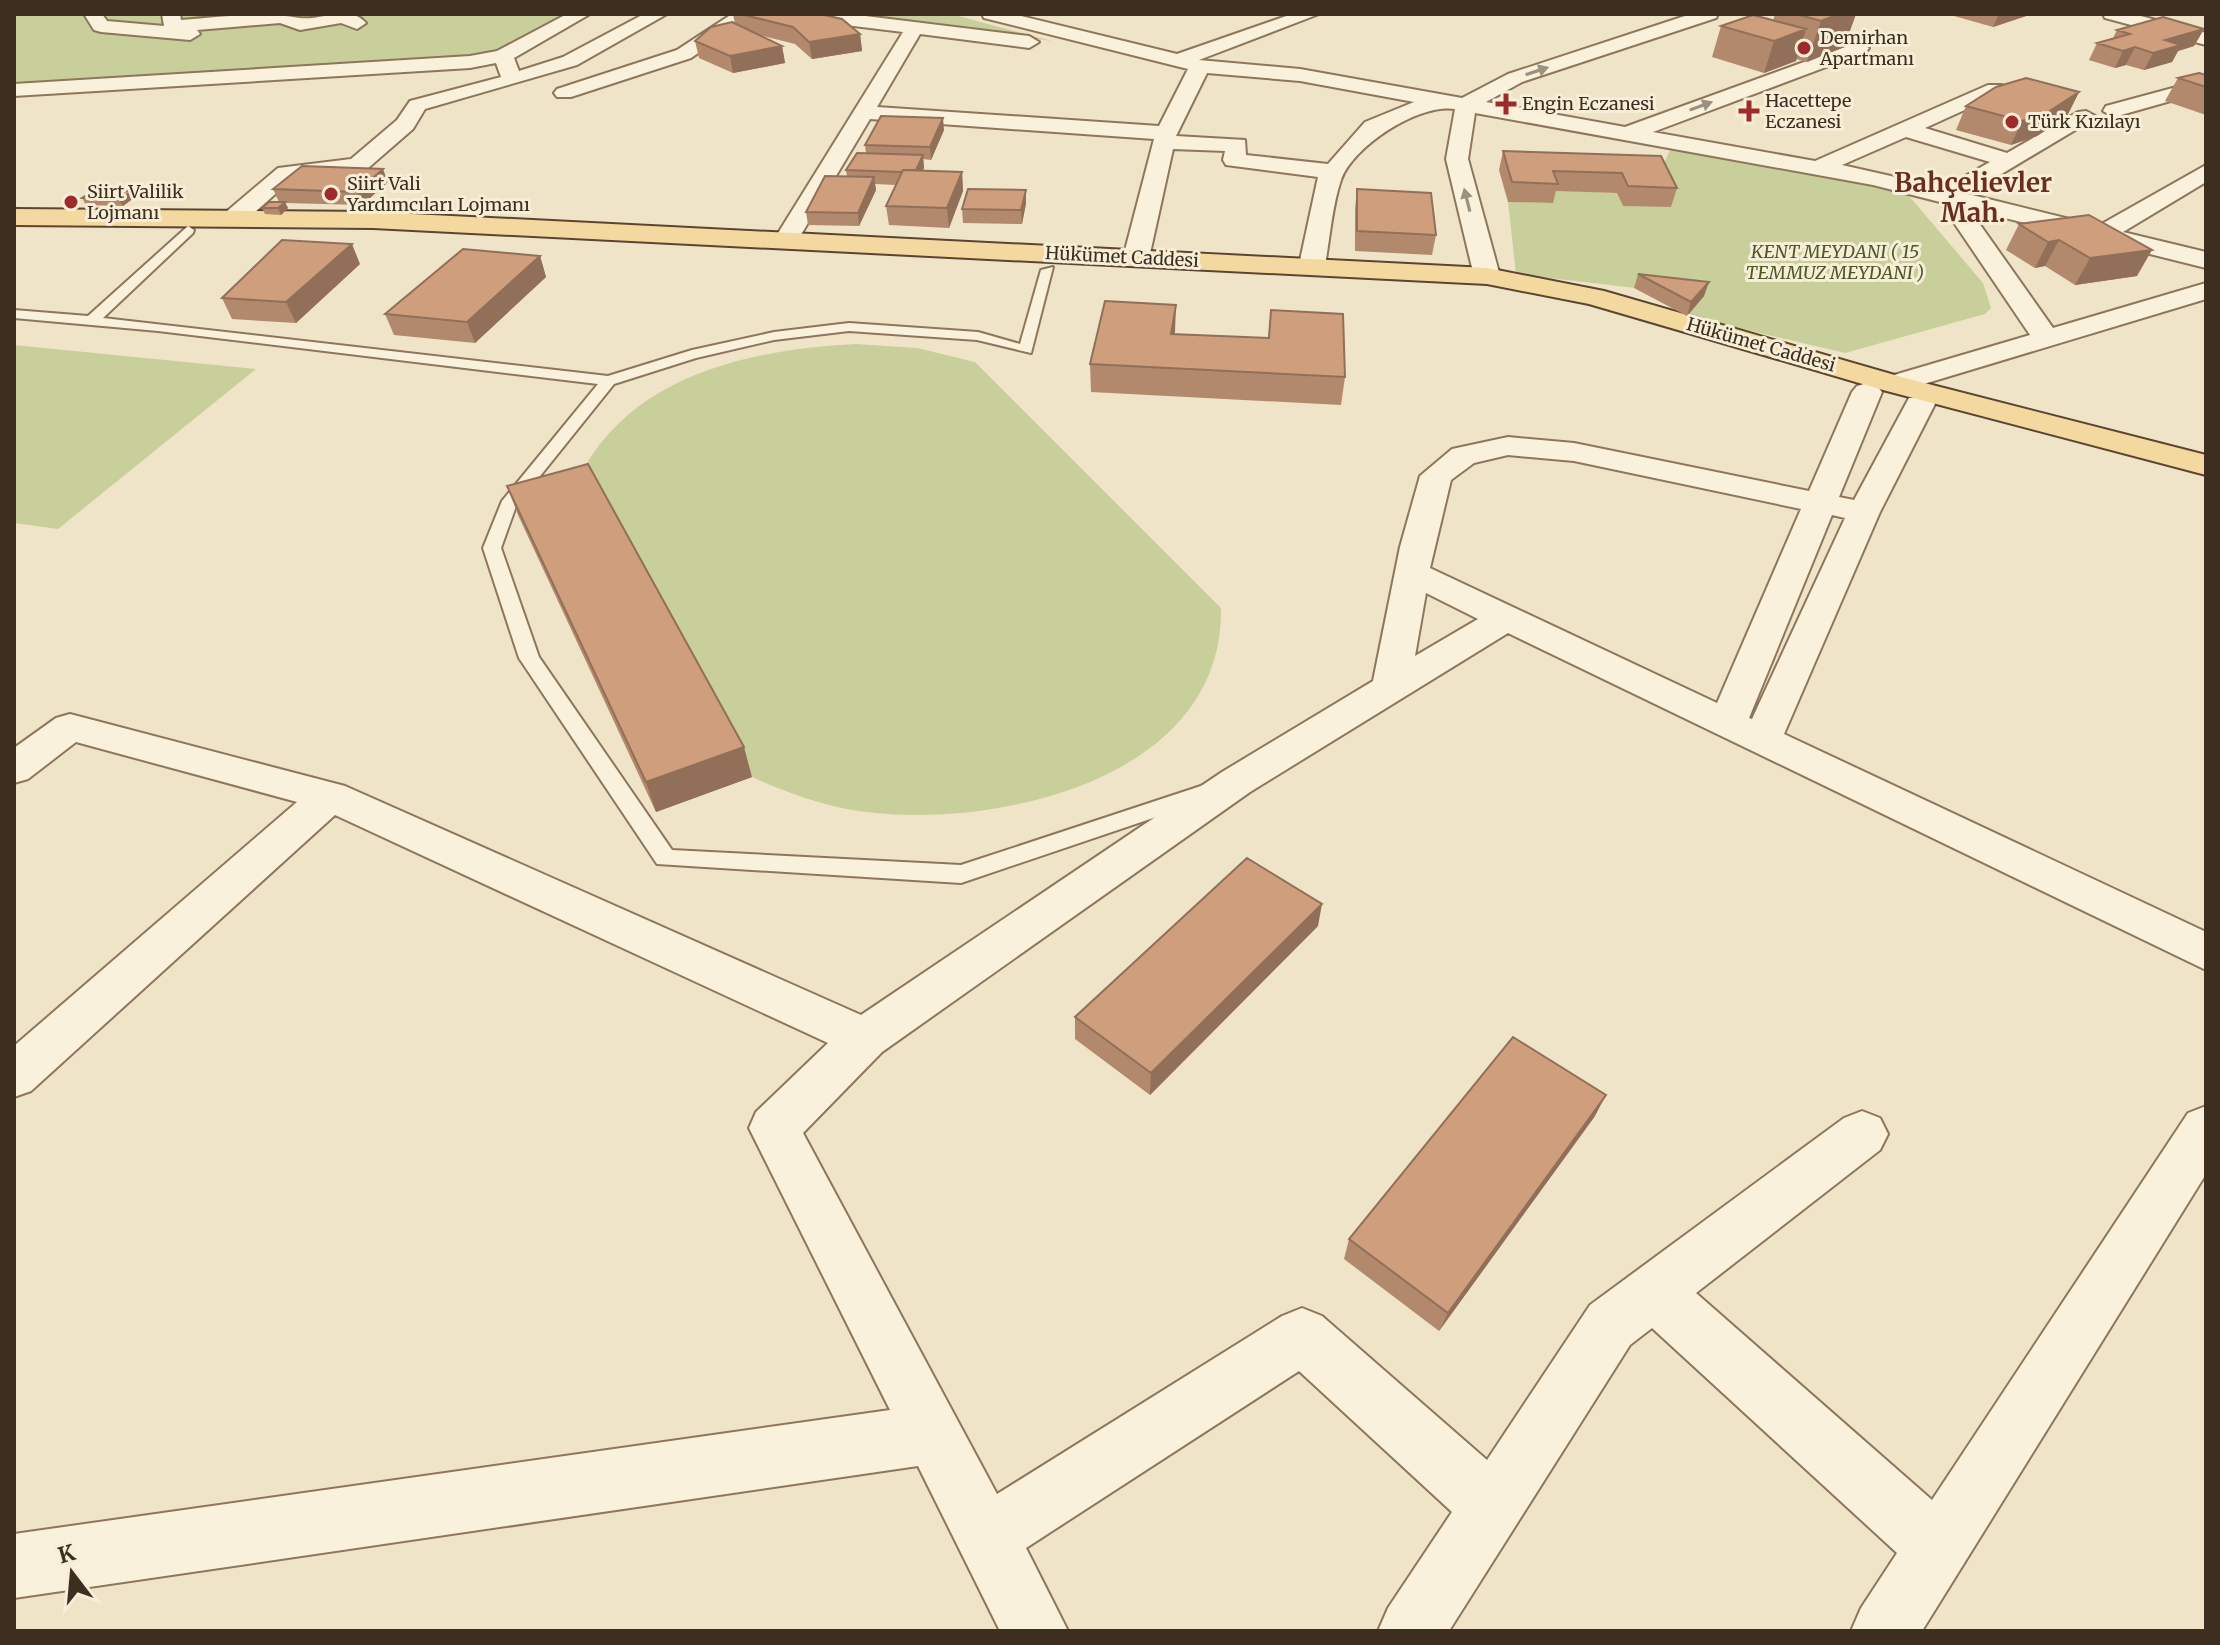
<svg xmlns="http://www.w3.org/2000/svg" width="2220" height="1645" font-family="Merriweather,serif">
<rect width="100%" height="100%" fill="#f0e4c8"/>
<!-- green -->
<path fill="#c9cf9b" d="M14,14h567l-78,42 -489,34z
M846,14h105l101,27z
M1673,143l231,47 79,93 8,25 -6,6 -140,39 -158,-37 16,-20 -187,-22 -8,-72 44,1 -3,-13 68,3 6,13 39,-38z
M856,344l61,4 58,14 246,246c3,167 -213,218 -346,205 -43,-4 -83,-18 -123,-36l-168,-309c54,-95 170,-119 272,-124z
M14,345l242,24 -198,160 -44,-6z"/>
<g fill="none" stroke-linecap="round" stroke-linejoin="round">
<!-- lane casing -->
<g stroke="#8d765c" stroke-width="4">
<path id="lane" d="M188,226l6,4 -1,3 -90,85 505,58 84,-26 82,-18 75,-9 129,9 42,12 21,-74 12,-3 -22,86 -54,-13 -128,-9 -75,9 -78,18 -82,26 -98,122 -15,42 38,109 133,193 289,15 246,-81 11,8 -3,5 -254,86 -304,-19 -138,-206 -36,-110 19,-47 96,-117 -440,-53 -144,-13v-8l74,6z"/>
</g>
<!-- street casing -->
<g stroke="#8d765c" stroke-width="4">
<path id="street" d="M84,14h18l5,7 57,5 -2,-12h18l1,6c40,-3 80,-9 119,-2 22,3 48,-15 66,5l-9,6 -16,-6 -41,7 -20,-7 -83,7 3,4 -10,6 -89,-8 -7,-2z
M567,14h23l-76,44 5,13 44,-14 81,-43h23l-90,51 -152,44 -12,20 -46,40 -21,7 -54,3 -48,43h-18l-3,-5 3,-5 52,-44 73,-9 46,-39 13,-19 91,-24 -5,-14 -26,5 -456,28v-12l456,-28 27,-5z
M732,14h22l-63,44 -120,39h-14l-3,-4 3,-4 120,-39z
M795,14h54l180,22 10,6 -10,6 -109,-14 -43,73 282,19 29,-57 -204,-51 -2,-4h31l164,40 115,-40h27l-120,46 101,9 162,29 46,-24 183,-60h27l-2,4 -194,64 -36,20 139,25 234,-85 10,6 -3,4 -213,80 162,29 173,-76h14l3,4 -3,4 -77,35 82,25 71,-41 8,-1 11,6 -129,77 130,32 108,-61v17l-83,50 83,20v16l-237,-59 84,119 153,-45v16l-302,91h-20l-5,-6 5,-6 146,-43 -90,-133 -67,-17 -398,-72 -7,46 32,117 -13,8 -13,-8 -28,-117 9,-50c-36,-6 -102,37 -114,71 -9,26 -11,58 -16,85l-13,8 -13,-8 19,-88 -92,-12 -3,-5 2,-9 -52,-2 -24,109 -13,8 -13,-8 31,-119 -284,-20 -71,119 -12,7 -12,-7 128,-206 -99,-12zM1207,73l93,8 114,21 -49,20 -37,42 -82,-9 -1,-15 -69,-4zM1906,137l84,25 -46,26 -102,-23z
M2103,14h30l73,19v12l-101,-27z
M2206,79v12l-92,26 -11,-6 3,-5z
M1867,383l10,3 5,6 -43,105 15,3 55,-102h22l4,6 -55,108 -96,222 422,198v38l-698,-337 -258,159 -368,260 -79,81 194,361 285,-178 20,-8 20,8 165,144 103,-155 254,-187 18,-7 18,7 8,16 -8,16 -184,143 236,207 256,-387 18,-7v68l-284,457h-71l10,-23 36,-55 -245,-225 -22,17 -181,286h-71l10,-23 64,-96 -153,-141 -273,177 42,83h-68l-82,-165 -904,132v-64l876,-124 -141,-282 7,-16 72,-69 -493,-228 -304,276 -17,6v-51l283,-244 -221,-60 -48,37 -14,4v-35l42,-30 14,-4 275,72 516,229 361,-243 151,-91 27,-134 20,-71 32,-27 56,-12 66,6 235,48 43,-99 5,-6zM1508,455l66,6 227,48 -84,194 -287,-135 21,-88 23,-17zM1832,515l13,3 -93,201 -3,-1zM1426,593l52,26 -63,37z"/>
</g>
<!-- primary casing -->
<g stroke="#5b4430" stroke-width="4">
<path id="primary" d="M14,209l359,3 1114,56 117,23 301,87 301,77v20l-323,-85 -294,-86 -102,-20 -1114,-56 -359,-3z"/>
</g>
<!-- lane -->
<use href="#lane" fill="#faf1dc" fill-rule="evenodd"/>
<!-- street -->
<use href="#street" fill="#faf1dc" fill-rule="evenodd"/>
<!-- primary -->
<use href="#primary" fill="#f3d9a0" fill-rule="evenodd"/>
</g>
<!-- wall -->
<path fill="#b2896c" d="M733,14h87l40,20 2,17 -50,8 -17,-15 -36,-9 23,11 3,17 -52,10 -34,-15 -4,-17 40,-17z
M1775,14h81l-12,33 -37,15 -11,-3v2l-32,12 -52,-16 9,-31 52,-5z
M1955,14h77l-39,13 -39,-11z
M2204,29l-10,17 -16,5 -6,11 -28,8 -18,-5 -11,3 -26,-8 8,-17 16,-5 4,-8z
M2206,75v40l-41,-14 13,-23z
M2079,92l-12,24 -30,20 -26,9 -55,-15 10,-24z
M944,130l-13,30 -8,-1 1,9 -1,2 39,2 1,19 -14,37 -60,-3 -3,-19 10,-21 -21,-1 1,6 -17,36 -51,-1 -2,-13 41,-36 -1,-6 20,-17 -1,-8z
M1503,151l158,5 16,32 -6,19 -48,-1 -6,-13 -61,-2 -3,12 -45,-1 -9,-32z
M388,182l-26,23 -77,-2 3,5 -7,7 -16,-1 -3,-6 17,-6 -6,-13z
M1357,189l79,46 -4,20 -77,-4v-42z
M132,191l3,6 -12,9 -37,-1 -4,-7z
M1026,203l-4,21 -59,-1 -1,-14z
M2089,215l48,61 -62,9 -30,-19 -10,2 -29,-18 13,-26z
M540,256l6,21 -71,66 -81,-8 -9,-21z
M360,264l-64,59 -64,-4 -10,-21z
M1638,274l66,22 -17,20 -53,-28z
M1271,310l74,67 -4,28 -250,-13 -1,-28 85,-30 93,4z
M507,486l245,291 -96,35 -138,-297z
M1318,926l-168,169 -75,-56v-22z
M1595,1116l-156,215 -95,-72 5,-20z"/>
<!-- shaded-wall -->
<path fill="#916f58" d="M1839,14h17l-12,33 -37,15 14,-41z
M1999,14h33l-39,13z
M1806,29l-10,32 -32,12 10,-32z
M2204,29l-10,17 -16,5 -6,11 -28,8 9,-17 12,-13z
M860,34l2,17 -50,8 -3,-17z
M782,46l3,17 -52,10 -3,-17z
M2135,47l-9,18 -11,3 8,-17z
M2079,92l-12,24 -30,20 -26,9 11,-24z
M943,118l1,12 -13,30 -1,-13z
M923,155l1,13 -8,18 -1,-13z
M383,169l5,13 -26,23 -5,-13z
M962,172l1,19 -14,37 -2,-20z
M874,177l2,13 -17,36 -1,-13z
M1026,190v13l-4,21 -1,-14z
M132,191l3,6 -12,9 -4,-6z
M285,202l3,6 -7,7 -3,-7z
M2059,240l-14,26 -10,2 13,-26z
M352,244l8,20 -64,59 -10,-21z
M2152,250l-15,26 -62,9 15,-27z
M540,256l6,21 -71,66 -8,-21z
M1709,282l-5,14 -17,20 4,-14z
M1176,305l-1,27 -5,29 1,-27z
M744,747l8,30 -96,35 -10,-30z
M1322,904l-4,22 -168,169 1,-22z
M1606,1095l-11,21 -156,215 9,-18z"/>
<!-- building -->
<path fill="#cf9f7d" stroke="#916f58" stroke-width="2" d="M740,14h80l22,5 18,15 -51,8 -16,-15z
M1796,14h43l-18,7z
M1753,15l53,14 -32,12 -53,-15z
M2163,17l41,12 -39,11 16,5 -28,8 -18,-6 -12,4 -26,-8 33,-9 -13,-4z
M732,22l50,24 -52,10 -35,-15 16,-14z
M2199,73l7,2v12l-28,-9z
M2026,78l53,14 -31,20 -26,9 -56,-15 30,-19z
M881,116l62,2 -13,29 -65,-2z
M1503,151l158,5 16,32 -49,-2 -6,-13 -69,-2 5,13 -46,-2z
M857,153l66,2 -7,15h-13l-1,2 -56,-2z
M302,166l81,3 -26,23 -84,-3z
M903,170l59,2 -15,36 -61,-2z
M825,176l49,1 -16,36 -52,-1z
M968,189l58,1 -5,20 -59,-1z
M1357,189l74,4 5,42 -79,-4z
M95,190l37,1 -13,9 -37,-2z
M269,202h16l-7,6h-16z
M2089,215l63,35 -62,8 -31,-18 -11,2 -29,-18z
M282,240l70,4 -66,58 -64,-4z
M463,249l77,7 -73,66 -82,-8z
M1638,274l71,8 -18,20z
M1105,301l71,4 -5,29 98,4 2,-28 72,4 2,63 -255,-13z
M588,464l156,283 -98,35 -139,-296z
M1247,858l75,46 -171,169 -76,-56z
M1513,1037l93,58 -158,218 -99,-74z"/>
<!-- one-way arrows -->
<defs><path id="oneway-solid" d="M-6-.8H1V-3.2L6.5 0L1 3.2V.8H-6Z" transform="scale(2)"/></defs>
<g fill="#9c907e">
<use href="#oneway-solid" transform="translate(1537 71) rotate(-18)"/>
<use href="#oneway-solid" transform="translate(1701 106) rotate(-20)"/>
<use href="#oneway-solid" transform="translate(1467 200) rotate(-104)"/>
</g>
<!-- markers -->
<g fill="#9e2a2b" stroke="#f7eed8" stroke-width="3">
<circle cx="1804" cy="48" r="8"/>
<path d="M1502 92h8v8h8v8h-8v8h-8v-8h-8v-8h8z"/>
<path d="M1745 99h8v8h8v8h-8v8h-8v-8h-8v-8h8z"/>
<circle cx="2012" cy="122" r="8"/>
<circle cx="331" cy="194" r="8"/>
<circle cx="71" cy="202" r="8"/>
</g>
<g text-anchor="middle" stroke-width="6" stroke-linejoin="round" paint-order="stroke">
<!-- far-poi labels -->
<g font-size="18" fill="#3d2e20" stroke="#f7eed8" text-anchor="start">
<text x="1820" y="44">Demirhan<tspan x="1820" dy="21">Apartmanı</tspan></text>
<text x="1765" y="107">Hacettepe<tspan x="1765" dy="21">Eczanesi</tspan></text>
<text x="1522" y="110">Engin Eczanesi</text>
<text x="2028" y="128">Türk Kızılayı</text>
<text x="347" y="190">Siirt Vali<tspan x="347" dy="21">Yardımcıları Lojmanı</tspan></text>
<text x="87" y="198">Siirt Valilik<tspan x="87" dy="21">Lojmanı</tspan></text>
</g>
<!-- far-park labels -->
<g font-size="18" font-style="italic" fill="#4d5a26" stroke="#f7eed8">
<text x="1835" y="258">KENT MEYDANI ( 15<tspan x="1835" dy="21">TEMMUZ MEYDANI )</tspan></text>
</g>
<!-- far-street labels -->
<g font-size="18" fill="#3d2e20" stroke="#f7eed8">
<text transform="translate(1122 257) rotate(3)" y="6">Hükümet Caddesi</text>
<text transform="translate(1761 345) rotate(16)" y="6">Hükümet Caddesi</text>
</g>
<!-- far-district labels -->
<g font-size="26" font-weight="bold" fill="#6b2e1e" stroke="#f7eed8">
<text x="1973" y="192">Bahçelievler<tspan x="1973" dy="30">Mah.</tspan></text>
</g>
</g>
<!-- border -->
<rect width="2220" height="1645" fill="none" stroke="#3d2e20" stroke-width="32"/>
<!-- north arrow -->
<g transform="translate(72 1573) rotate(344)" stroke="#f7eed8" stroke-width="6" paint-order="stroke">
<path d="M0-6L14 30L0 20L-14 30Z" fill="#3d2e20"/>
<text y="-12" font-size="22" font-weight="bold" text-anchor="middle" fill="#3d2e20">K</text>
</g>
</svg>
